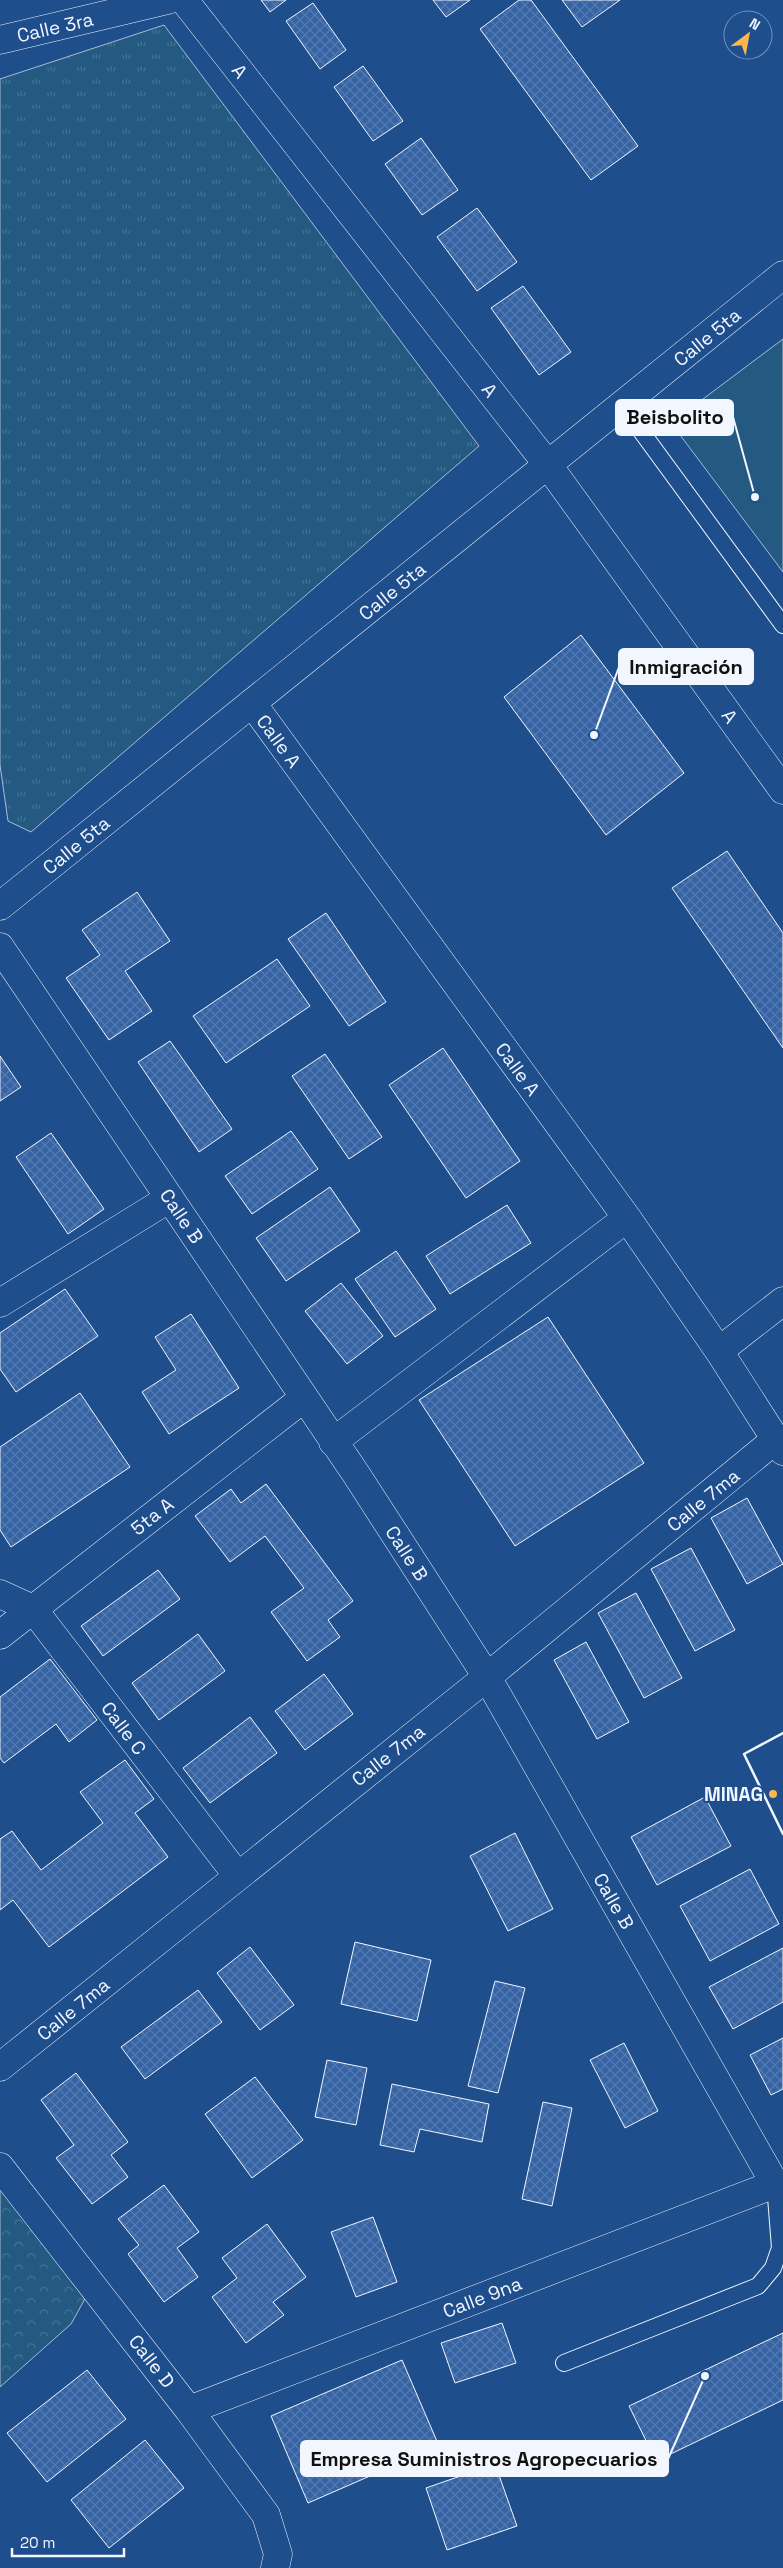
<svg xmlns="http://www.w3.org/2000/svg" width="783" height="2568" font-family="'Space Grotesk',sans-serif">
<defs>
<pattern id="grass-tufts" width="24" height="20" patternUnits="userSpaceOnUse" patternTransform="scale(1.25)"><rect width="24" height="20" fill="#245a82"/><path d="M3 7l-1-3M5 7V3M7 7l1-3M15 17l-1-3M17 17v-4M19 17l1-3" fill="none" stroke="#447295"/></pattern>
<pattern id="forest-crowns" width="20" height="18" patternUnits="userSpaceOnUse" patternTransform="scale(1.25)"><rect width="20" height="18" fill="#245a82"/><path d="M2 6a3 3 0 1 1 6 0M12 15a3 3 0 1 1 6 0" fill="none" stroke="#447295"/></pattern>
<pattern id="building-cross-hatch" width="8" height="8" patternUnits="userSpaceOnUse" patternTransform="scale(1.25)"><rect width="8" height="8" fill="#3563a3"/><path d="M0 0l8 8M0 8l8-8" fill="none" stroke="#537ab1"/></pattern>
</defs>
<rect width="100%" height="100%" fill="#1f4e8c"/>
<!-- grass -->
<path fill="url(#grass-tufts)" stroke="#a8bbd7" d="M164,25l315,421 -448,386 -23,-11 -8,-56v-686z"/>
<!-- forest -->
<path fill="url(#forest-crowns)" stroke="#a8bbd7" d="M0,2173l87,122 -16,29 -71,63z"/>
<!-- garden -->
<path fill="#245a82" stroke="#a8bbd7" d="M783,339v233l-112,-149z"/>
<!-- building -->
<path fill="url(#building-cross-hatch)" stroke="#f2f6ff" d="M261,0h25l-16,12z
M433,0h37l-24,17z
M519,0h12l107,146 -47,34 -111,-151z
M562,0h58l-38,27z
M313,3l33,47 -26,19 -34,-48z
M363,66l40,55 -30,20 -39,-54z
M421,138l37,52 -36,25 -37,-51z
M477,208l40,54 -40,29 -40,-54z
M523,286l48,66 -32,23 -48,-67z
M581,635l103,138 -78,62 -102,-138z
M727,851l56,82v115l-111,-160z
M137,892l33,49 -45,30 27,40 -43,29 -43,-62 34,-23 -18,-25z
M326,913l60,89 -37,24 -61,-87z
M277,959l33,47 -84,57 -33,-47z
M170,1041l62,88 -33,23 -61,-90z
M443,1048l77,113 -54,37 -77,-113z
M325,1054l57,83 -33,22 -57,-83z
M0,1056l21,31 -21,14z
M291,1131l27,38 -66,45 -27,-38z
M51,1133l53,76 -36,25 -52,-77z
M330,1187l30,44 -74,50 -30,-43z
M507,1205l24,38 -81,51 -24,-38z
M396,1251l40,58 -41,28 -40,-58z
M341,1283l42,53 -36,28 -42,-53z
M65,1289l33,47 -82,56 -16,-23v-36z
M191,1314l48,74 -70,46 -27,-42 34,-22 -21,-33z
M548,1317l96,146 -129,83 -96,-146z
M80,1393l50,74 -119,80 -11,-17v-83z
M266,1484l87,117 -25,19 12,17 -33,24 -36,-49 33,-24 -39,-52 -35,26 -35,-46 36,-27 10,14z
M747,1498l36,66 -36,20 -36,-66z
M691,1548l44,82 -40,21 -44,-82z
M158,1570l22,29 -77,57 -22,-30z
M636,1593l46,85 -38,20 -46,-85z
M198,1634l27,37 -66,49 -27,-37z
M586,1642l43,80 -32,17 -43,-79z
M50,1659l47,61 -28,22 -13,-18 -52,39 -4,-5v-61z
M324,1674l29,40 -48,36 -30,-39z
M250,1717l27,36 -67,50 -27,-35z
M125,1760l29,39 -19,14 33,44 -119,90 -36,-47 -13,10v-71l12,-8 29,39 62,-47 -23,-31z
M705,1797l26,49 -74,39 -26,-48z
M515,1833l38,76 -45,22 -38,-75z
M750,1869l29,55 -69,37 -30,-55z
M355,1942l76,18 -14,61 -76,-17z
M250,1947l44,58 -34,25 -43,-57z
M783,1948v54l-50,27 -24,-42z
M495,1981l30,7 -27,105 -30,-7z
M198,1990l24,32 -77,57 -24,-32z
M783,2038v51l-12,6 -21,-40z
M624,2043l34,68 -33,17 -35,-68z
M327,2060l40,8 -11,57 -41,-8z
M76,2073l52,69 -17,13 17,22 -36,27 -36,-46 18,-13 -33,-45z
M255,2077l48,63 -51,38 -47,-64z
M392,2084l97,20 -7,38 -62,-13 -6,23 -34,-7z
M543,2102l29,6 -20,98 -30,-7z
M164,2185l35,47 -22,16 21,29 -34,25 -36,-48 11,-9 -21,-26z
M373,2217l24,65 -41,15 -25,-65z
M267,2224l39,53 -33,25 11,13 -38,28 -34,-46 25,-19 -15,-20z
M502,2323l14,40 -61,20 -14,-40z
M783,2333v67l-127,61 -27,-55z
M402,2360l37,86 -131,57 -37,-87z
M87,2370l39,49 -79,63 -40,-49z
M145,2440l39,48 -75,60 -38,-48z
M495,2464l22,62 -70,24 -21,-62z"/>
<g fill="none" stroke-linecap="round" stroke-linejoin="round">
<!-- service casing -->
<g stroke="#f2f6ff" stroke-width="18">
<path id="service" d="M622,405l161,220
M564,2363l194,-77 15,-18 7,-20 -5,-64"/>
</g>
<!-- minor casing -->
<g stroke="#f2f6ff" stroke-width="29">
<path id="minor" d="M184,0l364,465 235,325
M0,40l168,-40
M252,703l375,515 92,133 64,100
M0,947l356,527 131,203 288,507 -586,226
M0,1303l170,-105
M719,1351l64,-50
M333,1442l294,-224
M0,1594l33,15 204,266
M0,1635l304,-237
M0,2067l487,-390 288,-237
M0,2167l189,243 77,105 12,39 -3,14"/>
</g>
<!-- tertiary casing -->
<g stroke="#f2f6ff" stroke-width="29">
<path id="tertiary" d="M0,906l783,-631"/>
</g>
<!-- service -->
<use href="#service" stroke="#1f4e8c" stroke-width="16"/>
<!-- minor -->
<use href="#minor" stroke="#1f4e8c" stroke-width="28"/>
<!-- tertiary -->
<use href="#tertiary" stroke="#1f4e8c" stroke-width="28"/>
<!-- wall -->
<path stroke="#f2f6ff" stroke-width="2.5" d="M783,1733l-39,21 39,80"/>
</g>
<!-- markers -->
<circle fill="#ffb74d" stroke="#1f4e8c" stroke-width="2" cx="773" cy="1794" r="5"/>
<g text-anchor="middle" stroke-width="4" stroke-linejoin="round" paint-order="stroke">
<!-- street labels -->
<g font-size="19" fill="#f2f6ff" stroke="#1f4e8c">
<text transform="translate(55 27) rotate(-13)" y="7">Calle 3ra</text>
<text transform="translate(240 71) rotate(52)" y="7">A</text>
<text transform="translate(707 337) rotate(-39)" y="7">Calle 5ta</text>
<text transform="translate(490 390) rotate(52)" y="7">A</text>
<text transform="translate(392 591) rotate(-39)" y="7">Calle 5ta</text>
<text transform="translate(730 716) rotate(54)" y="7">A</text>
<text transform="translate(279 741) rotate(54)" y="7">Calle A</text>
<text transform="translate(76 845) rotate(-39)" y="7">Calle 5ta</text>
<text transform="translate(518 1069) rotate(54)" y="7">Calle A</text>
<text transform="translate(182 1216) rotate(56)" y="7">Calle B</text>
<text transform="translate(703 1500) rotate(-39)" y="7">Calle 7ma</text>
<text transform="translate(152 1516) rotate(-38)" y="7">5ta A</text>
<text transform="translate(407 1553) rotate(57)" y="7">Calle B</text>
<text transform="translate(124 1728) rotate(53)" y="7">Calle C</text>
<text transform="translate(388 1755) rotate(-38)" y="7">Calle 7ma</text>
<text transform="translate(614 1901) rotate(60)" y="7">Calle B</text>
<text transform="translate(73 2009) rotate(-39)" y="7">Calle 7ma</text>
<text transform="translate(482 2297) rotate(-21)" y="7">Calle 9na</text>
<text transform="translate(152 2361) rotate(52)" y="7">Calle D</text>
</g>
<!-- poi labels -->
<g font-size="19" font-weight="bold" fill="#f2f6ff" stroke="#1f4e8c" text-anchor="end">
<text x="763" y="1801">MINAG</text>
</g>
</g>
<!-- callouts -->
<path fill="none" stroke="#f2f6ff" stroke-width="2" d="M755 497L733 417M594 735L619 667M705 2376L668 2459"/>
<g fill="#f2f6ff" stroke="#1f4e8c" stroke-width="2">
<circle cx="755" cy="497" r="5"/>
<circle cx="594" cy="735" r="5"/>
<circle cx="705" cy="2376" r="5"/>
</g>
<g fill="#f2f6ff" stroke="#f2f6ff" stroke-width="2">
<rect x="616" y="400" width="117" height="35" rx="5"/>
<rect x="619" y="649" width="134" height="35" rx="5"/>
<rect x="301" y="2441" width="367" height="35" rx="5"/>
</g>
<g font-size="20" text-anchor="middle" font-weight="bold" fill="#111">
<text x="675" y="424">Beisbolito</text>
<text x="686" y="674">Inmigración</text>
<text x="484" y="2466">Empresa Suministros Agropecuarios</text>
</g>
<!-- north arrow -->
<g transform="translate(748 35) rotate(32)"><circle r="24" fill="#1f4e8c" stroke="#7391ba"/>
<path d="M0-4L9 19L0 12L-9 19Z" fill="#ffb74d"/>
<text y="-8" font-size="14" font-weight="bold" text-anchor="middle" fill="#f2f6ff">N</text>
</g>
<!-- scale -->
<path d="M12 2548v8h112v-8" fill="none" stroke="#f2f6ff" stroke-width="2.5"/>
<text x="20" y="2548" font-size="15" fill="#f2f6ff" stroke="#1f4e8c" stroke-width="4" paint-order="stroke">20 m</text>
</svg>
